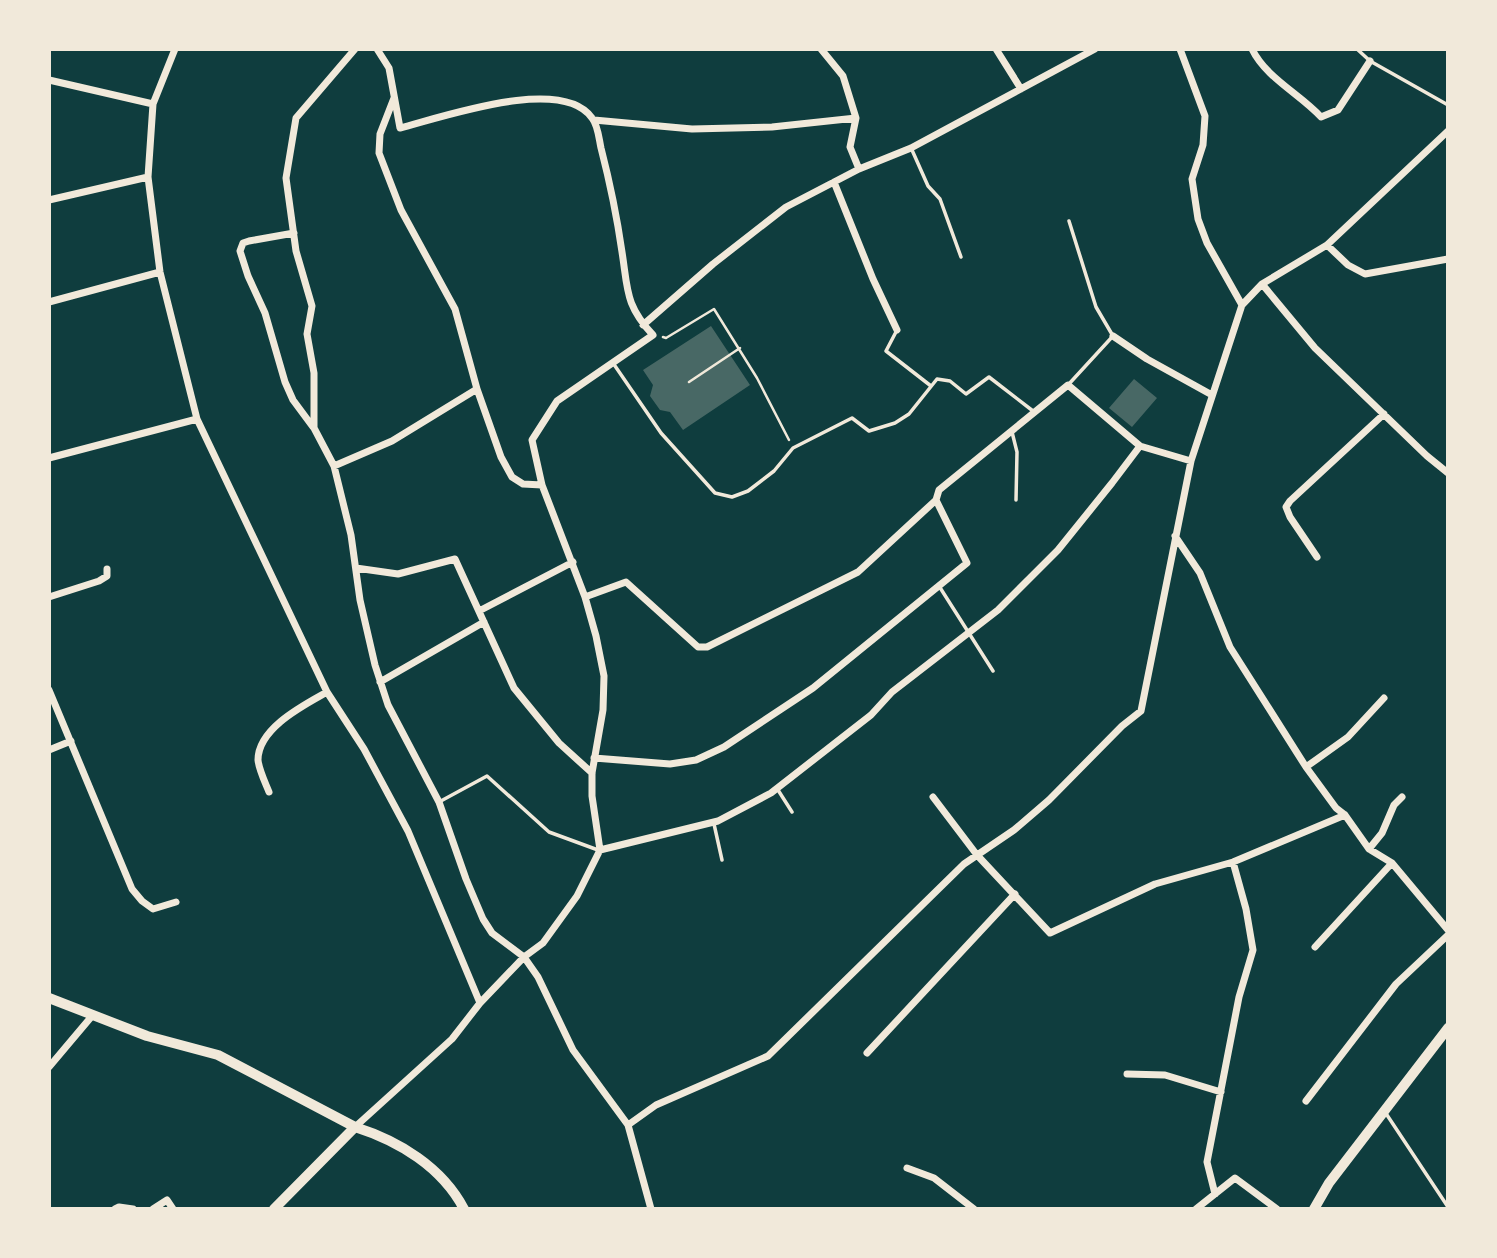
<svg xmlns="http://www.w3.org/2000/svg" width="1497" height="1258" font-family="'Noto Sans',sans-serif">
<rect width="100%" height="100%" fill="#0f3d3e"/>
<!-- building -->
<path fill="#486865" d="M711,326l39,59 -67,45 -13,-18 -10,-2 -10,-14 3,-11 -10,-15z
M1134,379l23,19 -25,29 -23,-19z"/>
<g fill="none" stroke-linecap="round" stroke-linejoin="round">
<!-- path -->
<path stroke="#f1e9da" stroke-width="2.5" d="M663,337l3,1 48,-29 43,69 32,62
M689,382l51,-34"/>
<!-- service -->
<path stroke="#f1e9da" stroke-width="3.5" d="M1357,49l13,12 78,44
M912,150l16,36 12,13 21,58
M897,330l-11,21 45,35
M613,363l48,70 54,60 17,4 16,-6 26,-20 19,-23 59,-30 17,13 26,-8 14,-9 28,-35 13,2 16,13 23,-17 44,34
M1068,385l45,-49 -17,-29 -27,-86
M1012,432l5,20 -1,48
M939,586l54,85
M778,790l14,22
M439,802l48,-26 62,56 49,18
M714,824l8,36
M1385,1112l63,95"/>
<!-- minor -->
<path stroke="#f1e9da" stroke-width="7" d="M355,49l-59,69 -10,60 10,73 16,55 -5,28 7,39v55l20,38 17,69 9,65 15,65 13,40 51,97 27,77 17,40 9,14 32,24 14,20 35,73 55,75 23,84
M821,49l22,27 13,42 -6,29 9,22
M996,49l25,40
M1180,49l25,67 -2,29 -11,34 6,40 9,24 35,62
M1252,49c14,29 48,45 69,68l17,-7 32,-49
M49,80l104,24 22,-55
M394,98l-14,36 -1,19 22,57 54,99 22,80 24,68 11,20 11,7 19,1
M153,104l-5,73 12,95 37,147 130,273 37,57 44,82 72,172
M594,120l98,9 80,-2 84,-9
M834,182l39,97 24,51
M49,200l99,-23
M294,233l-45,8 -6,2 -3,8 8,25 17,37 20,69 8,18 20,27
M1327,245l21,20 17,9 83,-15
M1262,284l53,64 112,108 21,17
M49,302l111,-30
M643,325l70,-61 73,-57 73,-38 52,-21 184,-99
M1113,336l34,23 65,36
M49,458l148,-39
M334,466l58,-25 85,-52
M1175,536l25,37 30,74 76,120 30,41 9,7 24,34 23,14 56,67
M1317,557l-27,-40 -4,-10 4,-6 94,-87
M356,568l42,6 57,-15 59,129 45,55 33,30
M49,597l50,-16 8,-5v-7
M585,597l41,-15 72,65h9l151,-75 78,-72 3,-10 129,-105 72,61 51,15
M479,611l94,-49
M380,682l104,-60
M49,690l83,199 10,12 11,8 23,-7
M49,750l22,-9
M594,758l76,6 26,-4 28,-13 89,-59 154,-125 -31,-63
M1306,767l42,-30 36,-39
M269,792c-4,-10 -10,-22 -11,-32 0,-32 46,-55 69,-68
M933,797l44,58 73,78 105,-49 78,-22 112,-47
M1369,849l13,-16 12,-28 8,-8
M600,850l118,-29 53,-28 100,-78 21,-23 106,-82 60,-60 54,-67 28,-37
M1315,947l77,-84
M867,1053l148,-159
M49,1067l43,-51
M1127,1074l38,1 56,17
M1306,1101l90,-117 52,-49
M628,1125l28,-20 112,-49 196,-192 50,-34 35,-30 73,-74 19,-15 50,-250 51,-156 20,-21 65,-39 121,-114
M355,1127l97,-88 28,-36 44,-46 19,-14 34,-47 23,-46 -8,-54v-23l11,-63 1,-34 -8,-40 -11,-39 -43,-112 -10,-45 25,-39 96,-66c-28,-30 -25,-45 -31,-83 -5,-35 -12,-69 -21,-104 -2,-9 -3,-23 -9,-30 -30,-43 -149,-1 -192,10l-11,-60 -12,-19
M907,1168l27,10 40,31
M1215,1194l-8,-32 32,-165 14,-47 -7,-41 -13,-47
M115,1209l4,-2 14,2
M153,1209l14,-9 6,9
M1196,1209l39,-31 42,31"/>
<!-- tertiary -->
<path stroke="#f1e9da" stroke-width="10" d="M274,1209l81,-82"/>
<!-- secondary -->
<path stroke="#f1e9da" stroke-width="10" d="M49,998l98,38 71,19 137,72c44,14 87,40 109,82
M1314,1209l15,-26 119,-155"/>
</g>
<!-- border -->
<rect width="1497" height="1258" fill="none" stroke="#f1e9da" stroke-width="102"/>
</svg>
